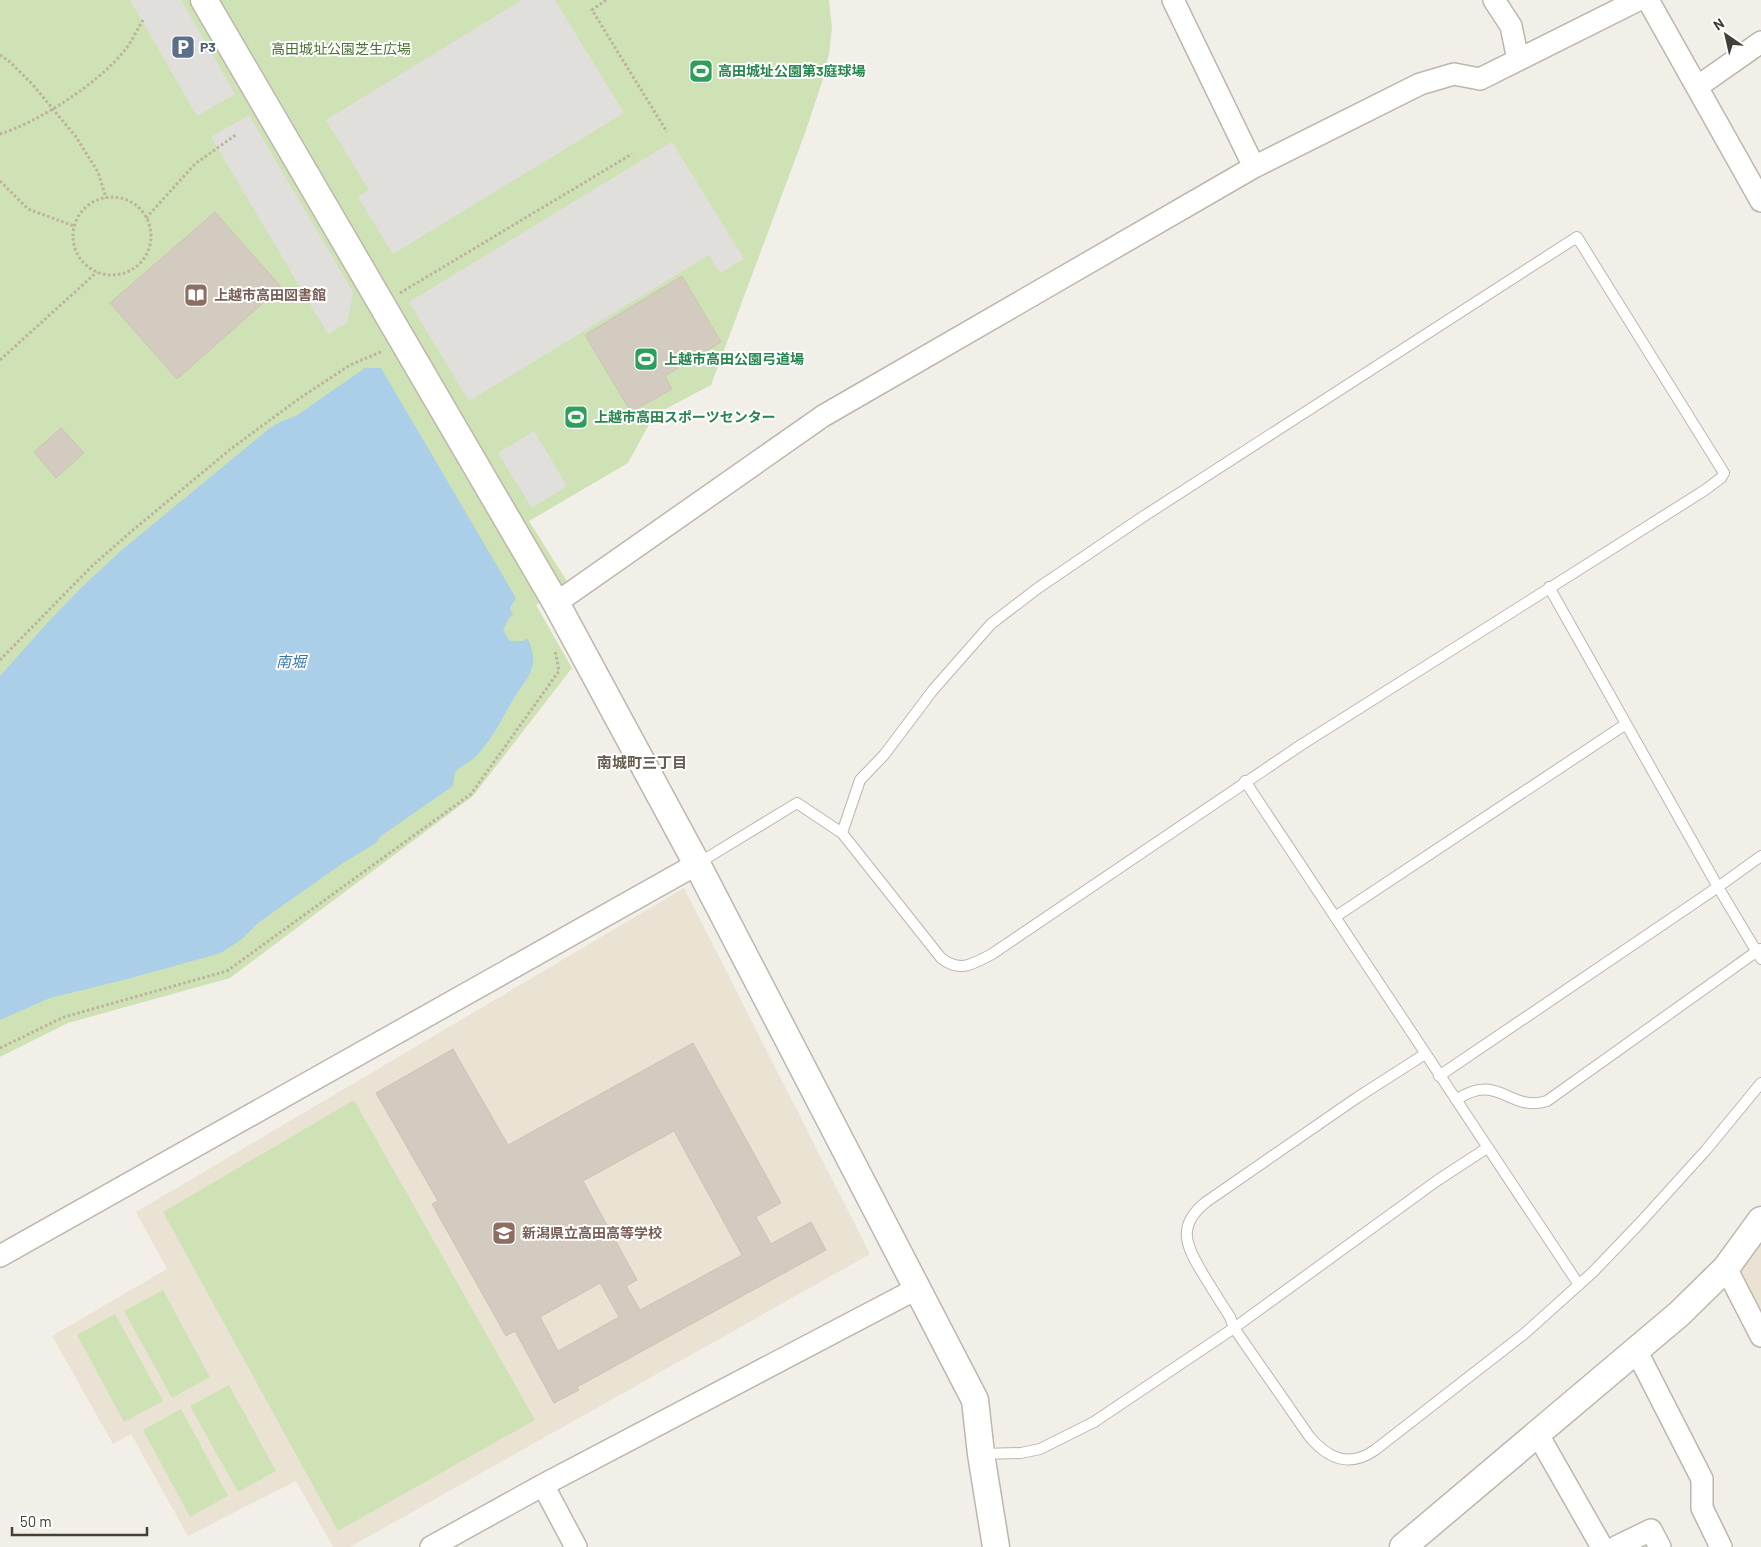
<svg xmlns="http://www.w3.org/2000/svg" width="1761" height="1547" font-family="Barlow,'Noto Sans JP',sans-serif">
<rect width="100%" height="100%" fill="#f2efe8"/>
<!-- education -->
<path fill="#eae3d3" d="M684,888l186,366 -520,293h-17l-37,-66 -108,55 -57,-102 -18,10 -61,-108 115,-67 -31,-57z
M1761,1237v81l-25,-46z"/>
<!-- green -->
<path fill="#cee2b5" d="M0,0h829l3,28 -3,26 -7,28 -17,51 -94,252 -57,30 -26,48 -99,58 39,62 -32,22 36,63 -99,128 -243,182 -162,45 -68,34z
M354,1100l181,320 -197,111 -175,-319z
M163,1290l47,87 -38,21 -48,-87z
M115,1314l48,87 -39,21 -47,-87z
M229,1385l47,86 -38,21 -48,-86z
M181,1409l47,87 -38,21 -47,-87z"/>
<!-- parking -->
<path fill="#e1dfdc" d="M130,0h51l54,94 -38,22z
M522,0h33l69,113 -231,141 -35,-57 11,-7 -43,-70z
M249,115l104,177 -6,31 -19,11 -117,-197z
M672,142l72,117 -24,14 -11,-18 -240,146 -60,-99z
M534,431l33,55 -35,22 -34,-55z"/>
<!-- water -->
<path fill="#abcfe9" d="M365,368h16l135,230 -6,10 3,7 -4,3 -6,12 7,11h13l4,-3c5,8 7,17 6,26 -3,14 -12,22 -19,34 -11,19 -20,38 -35,55 -6,8 -17,12 -24,19l-2,14 -72,50 -5,7 -33,20 -85,60 -16,16 -21,14 -90,25 -81,20 -50,22v-344l49,-55 36,-37 38,-35 147,-121 12,-7 14,-5z"/>
<!-- building -->
<path fill="#d3cbbf" stroke="#cdc3b3" fill-rule="evenodd" d="M215,212l66,75 -104,92 -67,-76z
M682,276l39,66 -56,34 7,13 -41,23 -46,-77z
M61,428l23,25 -28,25 -22,-26z
M693,1043l88,160 -25,14 15,27 40,-22 15,28 -249,137 2,3 -25,13 -39,-72 -9,5 -74,-132 6,-3 -62,-108 77,-44 55,96zM674,1131l68,124 -102,55 -14,-24 11,-6 -54,-99zM600,1283l19,34 -61,34 -18,-34z"/>
<g fill="none" stroke-linecap="round" stroke-linejoin="round">
<!-- service casing -->
<g stroke="#bdb7ab" stroke-width="12">
<path id="service" d="M1549,587l169,300 43,72
M1245,781l334,504
M697,864l100,-61 45,30 99,125c19,15 32,6 51,-4l309,-209 404,-255 16,-12 3,-5 -147,-236 -436,281 -103,70 -47,36 -58,66 -49,65 -24,25 -18,53
M1335,917l291,-193
M1425,1054l-67,43 -152,105c-30,24 -20,44 -3,72 9,15 18,29 27,43l4,11 75,108c19,23 40,32 66,14l149,-116 69,-62 46,-48 67,-74 55,-67
M1439,1076l279,-189 43,-31
M1456,1100c43,-29 53,13 91,1l213,-152
M982,1454l39,-1 19,-4 54,-27 140,-94 204,-148 49,-32"/>
</g>
<!-- minor casing -->
<g stroke="#bdb7ab" stroke-width="24">
<path id="minor" d="M1173,0l81,167
M1494,0l17,26 7,34
M1648,0l113,201
M1697,87l64,-45
M556,603l267,-187 431,-249 166,-83 34,-10 26,5 158,-79
M0,1256l697,-392
M1726,1268l35,68
M1636,1350l66,129v29l19,39
M1537,1433l65,114
M543,1485l33,62
M431,1547l112,-62 375,-197
M1616,1547l35,-17 9,17"/>
</g>
<!-- tertiary casing -->
<g stroke="#bdb7ab" stroke-width="29">
<path id="tertiary" d="M204,0l352,603 141,261 278,536 6,54 15,93
M1403,1547l276,-233 47,-46 35,-48"/>
</g>
<!-- path -->
<path stroke="#bdb29e" stroke-width="3" stroke-dasharray="2.5 2.5" stroke-linecap="butt" d="M606,0l-14,10 75,122
M0,55l10,7 23,23 43,52 22,35 8,26
M0,134c39,-12 100,-52 125,-84 7,-9 12,-20 18,-30
M0,181l28,28 46,17
M73 236a39 39 0 1 1 78 0a39 39 0 1 1-78 0Z
M146,218l49,-54 42,-30
M400,293l232,-139
M0,360l97,-88
M0,660l92,-94 41,-36 99,-82 68,-50 50,-33 33,-14
M0,1048l64,-31 163,-46 244,-177 88,-123 -4,-21"/>
<!-- service -->
<use href="#service" stroke="#fff" stroke-width="10"/>
<!-- minor -->
<use href="#minor" stroke="#fff" stroke-width="21"/>
<!-- tertiary -->
<use href="#tertiary" stroke="#fff" stroke-width="26"/>
</g>
<!-- icons -->
<defs>
<g id="parking-square" transform="scale(1.25)"><rect x="-9" y="-9" width="18" height="18" rx="4" fill="#5c6f8a" stroke="#fff"/><path d="M-3.5-5.5H1a3.5 3.5 0 0 1 0 7H-1V5.5H-3.5ZM-1-3.4V-.6H.8a1.4 1.4 0 0 0 0-2.8Z" fill="#fff"/></g>
<g id="stadium-square" transform="scale(1.25)"><rect x="-9" y="-9" width="18" height="18" rx="4" fill="#2e9e5b" stroke="#fff"/><path d="M0-5a6.5 5 0 1 0 0 10a6.5 5 0 1 0 0-10ZM-3.5-1.8h7v3.6h-7Z" fill="#fff"/></g>
<g id="library-square" transform="scale(1.25)"><rect x="-9" y="-9" width="18" height="18" rx="4" fill="#8d6e63" stroke="#fff"/><path d="M-6-4Q-3-5.5-.7-3.5V5Q-3 3-6 4ZM6-4Q3-5.5 .7-3.5V5Q3 3 6 4Z" fill="#fff"/></g>
<g id="school-square" transform="scale(1.25)"><rect x="-9" y="-9" width="18" height="18" rx="4" fill="#8d6e63" stroke="#fff"/><path d="M0-5L7-2L0 1L-7-2ZM-4 1L0 2.5L4 1V4Q0 6-4 4Z" fill="#fff"/></g>
</defs>
<g fill-rule="evenodd">
<use href="#parking-square" x="183" y="47"/>
<use href="#stadium-square" x="701" y="71"/>
<use href="#library-square" x="196" y="295"/>
<use href="#stadium-square" x="646" y="359"/>
<use href="#stadium-square" x="576" y="417"/>
<use href="#school-square" x="504" y="1233"/>
</g>
<g text-anchor="middle" stroke-width="4" stroke-linejoin="round" paint-order="stroke">
<!-- service labels -->
<g font-size="14" font-weight="bold" fill="#4e5e75" stroke="#fff" text-anchor="start">
<text x="200" y="52">P3</text>
</g>
<!-- park labels -->
<g font-size="14" fill="#497031" stroke="#fff">
<text x="341" y="54">高田城址公園芝生広場</text>
</g>
<!-- leisure labels -->
<g font-size="14" font-weight="bold" fill="#27864d" stroke="#fff" text-anchor="start">
<text x="718" y="76">高田城址公園第3庭球場</text>
<text x="664" y="364">上越市高田公園弓道場</text>
<text x="594" y="422">上越市高田スポーツセンター</text>
</g>
<!-- education labels -->
<g font-size="14" font-weight="bold" fill="#785e54" stroke="#fff" text-anchor="start">
<text x="214" y="300">上越市高田図書館</text>
<text x="522" y="1238">新潟県立高田高等学校</text>
</g>
<!-- water labels -->
<g font-size="15" font-style="italic" fill="#3c78a5" stroke="#fff">
<text x="291" y="667">南堀</text>
</g>
<!-- neighbourhood labels -->
<g font-size="15" font-weight="bold" fill="#665d50" stroke="#fff">
<text x="642" y="768">南城町三丁目</text>
</g>
</g>
<!-- north arrow -->
<g transform="translate(1726 35) rotate(326)" stroke="#ffffff" stroke-width="4" paint-order="stroke">
<path d="M0-4L9 19L0 12L-9 19Z" fill="#454037"/>
<text y="-8" font-size="14" font-weight="bold" text-anchor="middle" fill="#454037">N</text>
</g>
<!-- scale -->
<path d="M12 1527v8h135v-8" fill="none" stroke="#454037" stroke-width="2.5"/>
<text x="20" y="1527" font-size="15" fill="#454037" stroke="#ffffff" stroke-width="4" paint-order="stroke">50 m</text>
</svg>
